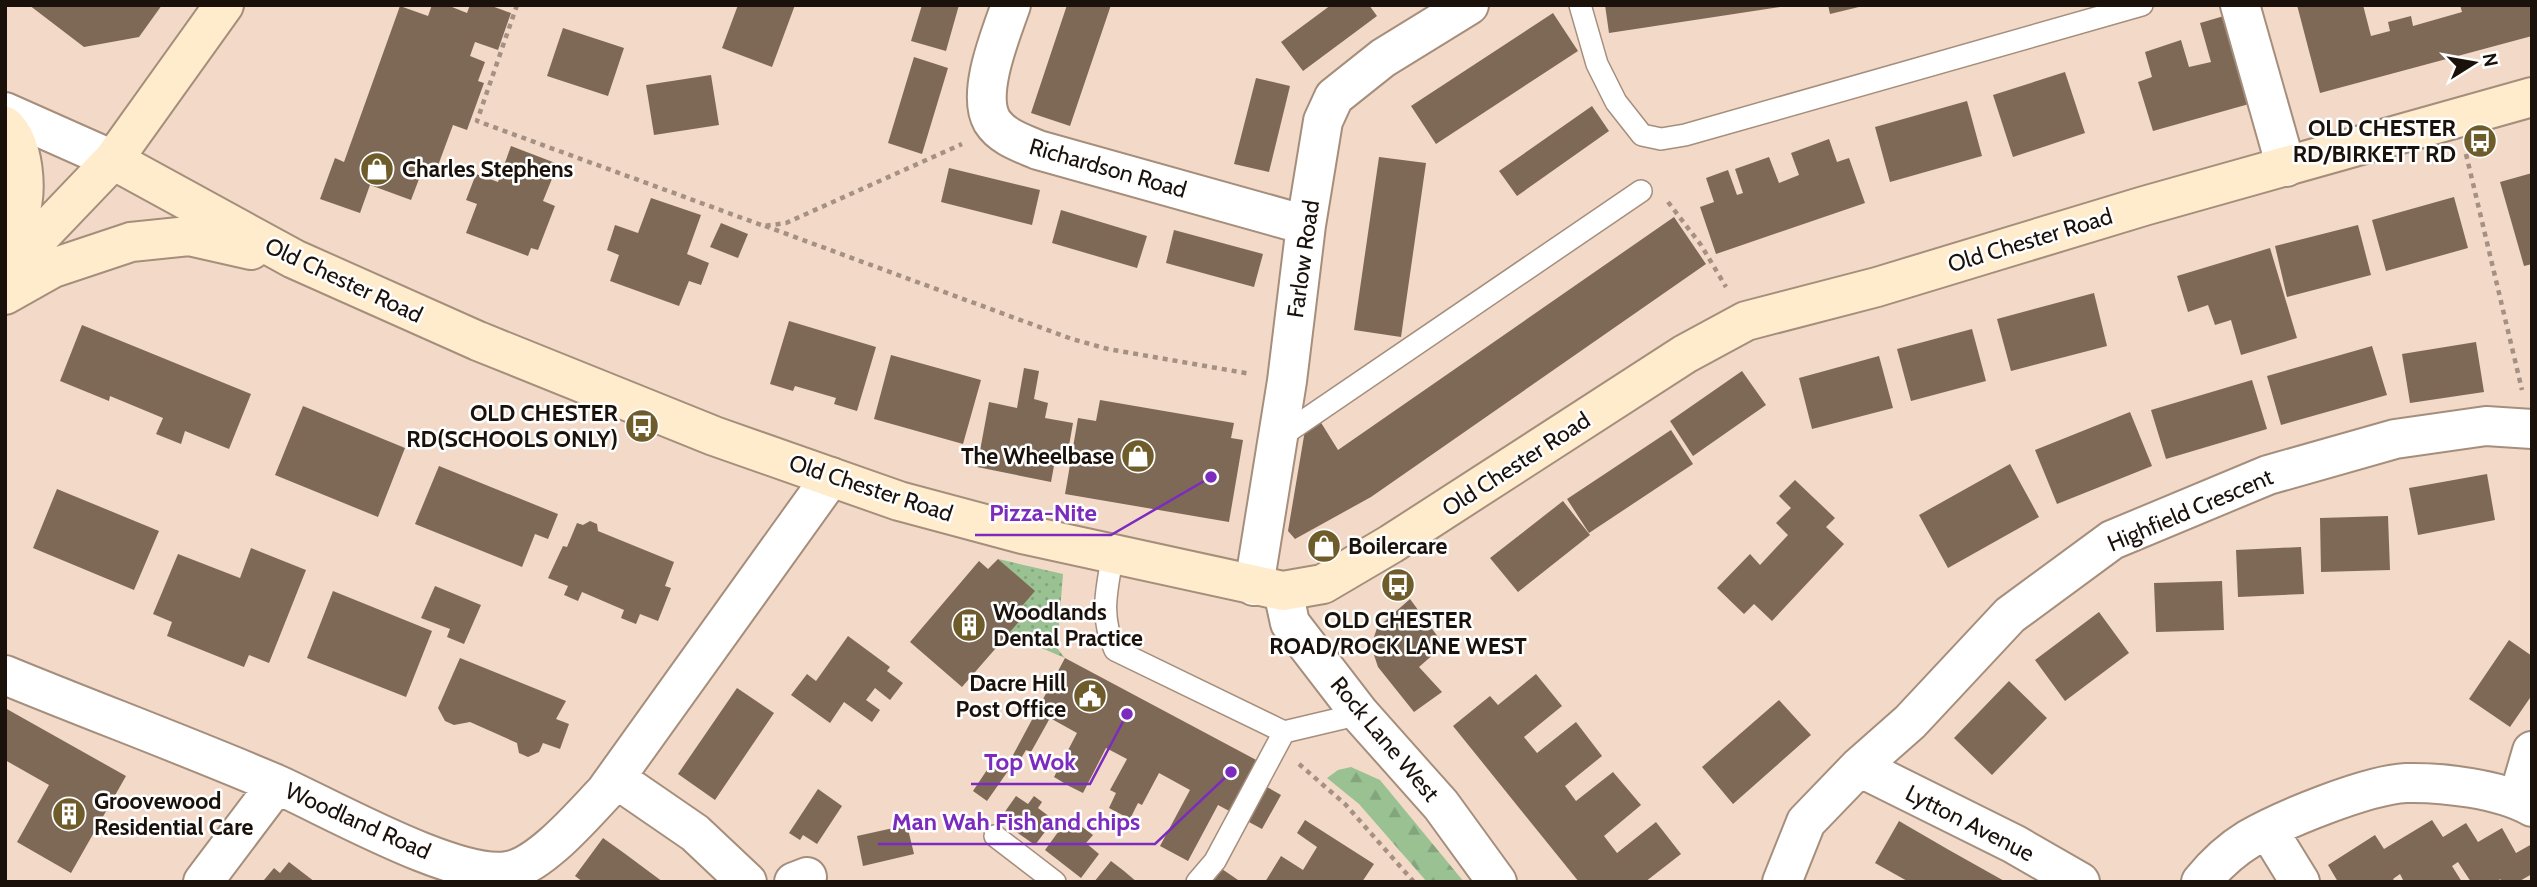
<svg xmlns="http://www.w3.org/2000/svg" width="2537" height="887" font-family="Cabin,sans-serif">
<defs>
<pattern id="grass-dots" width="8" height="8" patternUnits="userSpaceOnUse" patternTransform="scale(1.75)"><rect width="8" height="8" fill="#99c192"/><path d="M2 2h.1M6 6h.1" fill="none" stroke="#83a57d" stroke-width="1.8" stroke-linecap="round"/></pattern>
<pattern id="forest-firs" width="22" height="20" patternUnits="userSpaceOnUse" patternTransform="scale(1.75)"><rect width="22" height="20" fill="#99c192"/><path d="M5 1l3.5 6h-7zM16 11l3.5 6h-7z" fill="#83a57d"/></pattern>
</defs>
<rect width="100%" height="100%" fill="#f3d9c7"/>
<!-- grass -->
<path fill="url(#grass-dots)" d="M998,559l65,15 -6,74 8,10 -57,-24 14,-17 -5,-5 17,-21z"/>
<!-- forest -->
<path fill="url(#forest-firs)" d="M1351,767l29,13 84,102h-37l-68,-78 -32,-26 11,-8z"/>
<!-- building -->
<path fill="#7e6957" d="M29,5h133l-23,32 -55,10z
M432,5h15l20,8 3,-8h19l22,8 -13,37 -23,-8 -5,14 15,6 -7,19 6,2 -17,47 -14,-5 -17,46 -12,-5 -13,34 -41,-15 -10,28 -40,-14 15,-41 9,4 56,-156 28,10z
M738,5h57l-23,62 -50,-19z
M922,5h37l-13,46 -35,-10z
M1067,5h44l-41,121 -39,-13z
M1331,5h38l8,11 -74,55 -22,-29z
M1605,5h174l1,2 -171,26z
M1828,5h35v1l-33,8z
M2297,5h66l8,31 19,-5 -2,-9 23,-6 2,10 49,-14 -2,-7h72v31l-212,57z
M1553,13l25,38 -142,93 -25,-38z
M2224,16l25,88 -96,27 -15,-49 14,-5 -7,-25 36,-12 8,27 22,-5 -11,-39z
M563,28l61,20 -16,48 -61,-20z
M914,57l34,11 -26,86 -34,-11z
M2065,72l20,61 -72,24 -20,-62z
M711,75l8,50 -65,10 -8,-50z
M1256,78l34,8 -21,86 -35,-8z
M1967,101l15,55 -92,26 -15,-55z
M1592,106l17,25 -92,65 -18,-25z
M1829,139l8,23 12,-4 16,45 -149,51 -16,-47 14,-5 -8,-24 22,-8 9,25 6,-2 -8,-24 34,-12 10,26 20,-8 -8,-22z
M511,146l47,18 -15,37 12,5 -17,44 -7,-2 -3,8 -62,-23 11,-29 -11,-4 10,-26 22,8z
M1379,157l47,6 -25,174 -47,-7z
M949,168l91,22 -8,35 -91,-23z
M2532,173v91l-8,2 -24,-84z
M2454,197l14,51 -82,23 -14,-51z
M651,198l50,17 -14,39 22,9 -8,22 -12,-4 -10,25 -69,-25 9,-26 -12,-5 8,-25 23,8z
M1061,210l86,26 -10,32 -85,-25z
M1674,217l32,47 -335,233 -76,42 -7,-8 17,-101 15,-9 18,29z
M721,223l27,11 -10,24 -28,-11z
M2358,225l13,50 -84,22 -12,-51z
M1174,230l89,24 -9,33 -88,-24z
M2270,248l27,90 -56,17 -10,-35 -16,5 -7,-20 -20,7 -11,-36z
M2094,293l13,53 -96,25 -14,-52z
M789,321l87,26 -19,64 -23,-7 2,-6 -41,-12 -2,5 -23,-7z
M82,325l169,69 -22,55 -44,-18 -4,13 -25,-10 7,-16 -53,-22 -1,5 -49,-20z
M1972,329l14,52 -75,20 -14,-52z
M2476,342l8,50 -74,11 -8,-49z
M2372,346l15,49 -106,30 -14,-49z
M891,355l90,25 -18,64 -89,-25z
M1879,356l14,52 -81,21 -13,-51z
M1024,368l15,3 -5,28 14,4 -3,15 28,5 -6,34 -11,-2 -5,27 -74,-15 12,-65 28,6z
M1742,371l24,34 -73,51 -23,-35z
M2252,380l15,49 -101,30 -15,-49z
M1100,400l134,23 -3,15 12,2 -14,82 -164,-28 13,-76 18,3z
M303,406l102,42 -27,69 -103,-42z
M2130,412l22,54 -95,38 -22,-54z
M1671,430l22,34 -104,69 -22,-34z
M2010,464l29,53 -91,51 -29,-53z
M439,466l119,48 -10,25 -13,-5 -13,33 -107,-43z
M2487,474l8,46 -77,15 -9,-47z
M1795,480l40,38 -9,9 18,17 -72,77 -18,-17 -10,10 -27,-26 33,-34 10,11 28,-30 -12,-12 15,-15 -12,-12z
M57,489l102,42 -25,59 -101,-42z
M1563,501l27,34 -72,57 -28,-34z
M2388,516l2,54 -69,2 -1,-54z
M590,521l7,3 1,7 76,31 -9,24 6,2 -13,33 -18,-7 -4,10 -15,-6 3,-8 -42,-18 -4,9 -14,-6 4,-9 -20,-8 15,-32 4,1 10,-24 6,2z
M2301,547l3,47 -66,3 -2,-47z
M251,548l55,22 -37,93 -20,-8 -5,12 -77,-31 5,-14 -19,-8 25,-60 62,24z
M998,559l37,32 -18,21 6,5 -61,70 -52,-45 69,-81 9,8z
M2222,581l2,49 -68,2 -2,-49z
M435,586l46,19 -17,39 -17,-7 3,-8 -29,-11z
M333,591l99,40 -26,66 -99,-39z
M1410,599l34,46 -25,22 23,25 -28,20 -36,-45 -7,-21 6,-18z
M2099,612l30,41 -64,48 -30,-41z
M848,636l42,31 -3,4 16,12 -13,17 -15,-12 -9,12 14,10 -8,12 -28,-20 -14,21 -39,-28 16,-21 9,7z
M2509,640l23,16v39l-22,32 -41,-28z
M460,658l106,43 -10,18 13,5 -9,25 -17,-6 -4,9 -11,5 -9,-4 -2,-10 -47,-21 -16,3 -9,-4 -7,-13z
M1065,658l195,104 -27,51 -15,-8 -30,56 -28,-15 30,-56 -31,-17 -17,32 -4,-2 -8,16 -21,-11 7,-15 -6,-3 17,-31 -21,-11 -23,45 -14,-7 -15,-9 23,-44 -27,-15 -19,34 -5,-2 -6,10 -7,-5z
M1536,674l26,32 -38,31 13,16 39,-31 26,34 -37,30 11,15 37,-29 28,33 -37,31 13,17 39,-31 25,32 -36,28h-66l-126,-156 37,-30 8,9z
M2009,681l38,37 -55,57 -38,-37z
M737,688l37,25 -59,87 -37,-26z
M1779,700l32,35 -78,69 -31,-37z
M5,708l121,68 -55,97 -54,-31 32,-57 -44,-25z
M993,761l15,10 -21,30 -14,-10z
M1267,787l14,8 -19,34 -15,-8z
M818,789l24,17 -25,38 -14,-9 -3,5 -11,-7z
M1016,796l12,8 6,-8 8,6 -4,6 16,12 -19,25 -36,-25z
M1069,817l24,18 -7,8 13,11 -18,24 -36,-28z
M1305,820l69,44 -12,18h-97l16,-26 22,14 14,-23 -20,-14z
M2432,820l11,17 23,-14 12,19 24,-14 14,25 16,-9v30l-14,8h-16l-2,-3 -3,3h-26l-13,-20 -6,4 10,16h-58l-4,-8 -7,5 2,3h-57l-10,-17 47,-30 9,14z
M1899,821l50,29 57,32h-97l-34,-19z
M907,825l7,29 -51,12 -6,-30z
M603,838l21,15 39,29h-80l-8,-6z
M1111,861l13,10 13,11h-43z
M289,862l26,20 -51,-2 10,-12 6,5z
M1222,869l19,13h-28z"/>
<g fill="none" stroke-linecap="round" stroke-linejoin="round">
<!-- service casing -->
<g stroke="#a58e7c" stroke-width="24">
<path id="service" d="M1580,5l17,59 19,38 26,33 19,4 24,-4 457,-130
M1277,439l364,-248
M1113,553c-6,37 -14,61 2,97l169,82 76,-18
M995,836l60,46
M1197,882l18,-21 69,-129"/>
</g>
<!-- minor casing -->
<g stroke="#a58e7c" stroke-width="42">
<path id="minor" d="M1011,5c-10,29 -35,88 -19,116 10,16 30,22 46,29l268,75
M2240,5l46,162
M1254,586l33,-205 19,-156 17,-104 11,-24 49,-39 86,-53
M5,675c90,37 182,71 271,109 52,23 180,96 232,87 32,-5 75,-56 97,-79l226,-315
M1859,767l155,77 66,38
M615,778l80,55 52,49
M2518,799l14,-48
M2268,830l32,52
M203,882l73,-97
M794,882l13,-5
M1782,882l24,-60 53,-55 51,-45 100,-107 102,-75 156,-65 127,-36 91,-13 46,3
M2201,882c13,-16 30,-32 48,-43 35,-20 118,-54 157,-56 36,-1 94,6 126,24"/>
</g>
<!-- tertiary casing -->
<g stroke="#a58e7c" stroke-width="42">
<path id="tertiary" d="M5,112l108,48
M1283,591l7,32 70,91 81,91 56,77"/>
</g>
<!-- secondary casing -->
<g stroke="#a58e7c" stroke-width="42">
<path id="secondary" d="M5,126c19,18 23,65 14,89 -4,8 -9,16 -14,24
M113,160l181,99 184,82 236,95 185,65 123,33 261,57 40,-7 68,-40 294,-190 61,-33 131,-34 267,-81 388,-109
M5,273l108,-113 111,-155
M5,295l48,-27 78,-26 58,-6 62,14"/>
</g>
<!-- path -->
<path stroke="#a59183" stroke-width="4.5" stroke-dasharray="5 5" stroke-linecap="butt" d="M517,5l-40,116 287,105 22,-3 176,-79
M2466,154l56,236
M1668,202l33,43 25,42
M765,226l307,113 36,10 143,25
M1299,764l46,40 69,78"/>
<!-- service -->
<use href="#service" stroke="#fff" stroke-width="21"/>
<!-- minor -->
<use href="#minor" stroke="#fff" stroke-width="38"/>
<!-- tertiary -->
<use href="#tertiary" stroke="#fff" stroke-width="38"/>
<!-- secondary -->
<use href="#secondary" stroke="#ffeccc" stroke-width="38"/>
</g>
<!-- icons -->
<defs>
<g id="bus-disc" transform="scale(1.75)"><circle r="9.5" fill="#6e5c2a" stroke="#fff"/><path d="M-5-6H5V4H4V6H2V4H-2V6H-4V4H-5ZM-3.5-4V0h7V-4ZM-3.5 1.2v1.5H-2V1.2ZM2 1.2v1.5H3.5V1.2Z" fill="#fff"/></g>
<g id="shop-disc" transform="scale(1.75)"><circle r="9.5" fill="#6e5c2a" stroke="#fff"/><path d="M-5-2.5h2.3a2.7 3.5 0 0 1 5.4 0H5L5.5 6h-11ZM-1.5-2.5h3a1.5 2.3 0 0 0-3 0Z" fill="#fff"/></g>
<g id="building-disc" transform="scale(1.75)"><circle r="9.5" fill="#6e5c2a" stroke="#fff"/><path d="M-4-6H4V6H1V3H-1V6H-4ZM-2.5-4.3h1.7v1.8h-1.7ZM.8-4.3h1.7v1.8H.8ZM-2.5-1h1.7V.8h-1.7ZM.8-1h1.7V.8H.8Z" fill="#fff"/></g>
<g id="civic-disc" transform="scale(1.75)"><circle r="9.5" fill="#6e5c2a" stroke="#fff"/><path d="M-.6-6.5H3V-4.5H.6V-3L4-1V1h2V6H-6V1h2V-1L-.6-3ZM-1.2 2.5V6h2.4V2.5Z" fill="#fff"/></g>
</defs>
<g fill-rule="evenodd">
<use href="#bus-disc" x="2480" y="141"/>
<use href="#shop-disc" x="377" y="169"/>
<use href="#bus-disc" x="642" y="426"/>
<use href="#shop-disc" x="1138" y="456"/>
<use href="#shop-disc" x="1324" y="546"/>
<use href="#bus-disc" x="1398" y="585"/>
<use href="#building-disc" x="969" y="625"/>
<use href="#civic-disc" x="1090" y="696"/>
<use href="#building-disc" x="69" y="814"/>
</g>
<g text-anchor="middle" stroke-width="5" stroke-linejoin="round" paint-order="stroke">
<!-- poi labels -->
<g font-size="23" font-weight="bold" fill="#1a110b" stroke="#fff" text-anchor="end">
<text x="2456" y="136">OLD CHESTER<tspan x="2456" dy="26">RD/BIRKETT RD</tspan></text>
<text x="402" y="177" text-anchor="start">Charles Stephens</text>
<text x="618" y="421">OLD CHESTER<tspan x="618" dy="26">RD(SCHOOLS ONLY)</tspan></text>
<text x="1114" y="464">The Wheelbase</text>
<text x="1348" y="554" text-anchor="start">Boilercare</text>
<text x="993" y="620" text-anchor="start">Woodlands<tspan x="993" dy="26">Dental Practice</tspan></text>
<text x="1398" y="628" text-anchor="middle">OLD CHESTER<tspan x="1398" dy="26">ROAD/ROCK LANE WEST</tspan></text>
<text x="1066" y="691">Dacre Hill<tspan x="1066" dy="26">Post Office</tspan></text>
<text x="94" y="809" text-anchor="start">Groovewood<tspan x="94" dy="26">Residential Care</tspan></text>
</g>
<!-- street labels -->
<g font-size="23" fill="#1a110b" stroke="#fff">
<text transform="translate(1108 168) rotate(16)" y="8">Richardson Road</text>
<text transform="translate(2030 240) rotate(-17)" y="8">Old Chester Road</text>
<text transform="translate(1303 259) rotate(-82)" y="8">Farlow Road</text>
<text transform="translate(344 280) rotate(25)" y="8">Old Chester Road</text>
<text transform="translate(1516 464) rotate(-33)" y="8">Old Chester Road</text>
<text transform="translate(871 488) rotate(18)" y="8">Old Chester Road</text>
<text transform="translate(2190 510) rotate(-23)" y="8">Highfield Crescent</text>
<text transform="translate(1385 739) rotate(50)" y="8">Rock Lane West</text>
<text transform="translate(358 821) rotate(24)" y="8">Woodland Road</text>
<text transform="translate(1970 823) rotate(27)" y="8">Lytton Avenue</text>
</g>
</g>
<!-- callouts -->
<path fill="none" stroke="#7b2cbf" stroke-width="2.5" d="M1211 477L1111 535H975M1127 714L1090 784H971M1231 772L1155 844H878"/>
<g fill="#7b2cbf" stroke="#fff" stroke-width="2.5">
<circle cx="1211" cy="477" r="7"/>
<circle cx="1127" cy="714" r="7"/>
<circle cx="1231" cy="772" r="7"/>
</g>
<g font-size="24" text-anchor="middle" font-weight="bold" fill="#7b2cbf" stroke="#fff" stroke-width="5" stroke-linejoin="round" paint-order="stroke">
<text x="1043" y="521">Pizza-Nite</text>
<text x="1030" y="770">Top Wok</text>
<text x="1016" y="830">Man Wah Fish and chips</text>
</g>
<!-- border -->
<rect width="2537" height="887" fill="none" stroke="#1a110b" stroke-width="14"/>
<!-- north arrow -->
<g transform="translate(2474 63) rotate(79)" stroke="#ffffff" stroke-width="5" paint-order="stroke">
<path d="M0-5L12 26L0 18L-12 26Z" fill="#1a110b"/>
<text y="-10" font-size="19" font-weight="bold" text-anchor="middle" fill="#1a110b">N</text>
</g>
</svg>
